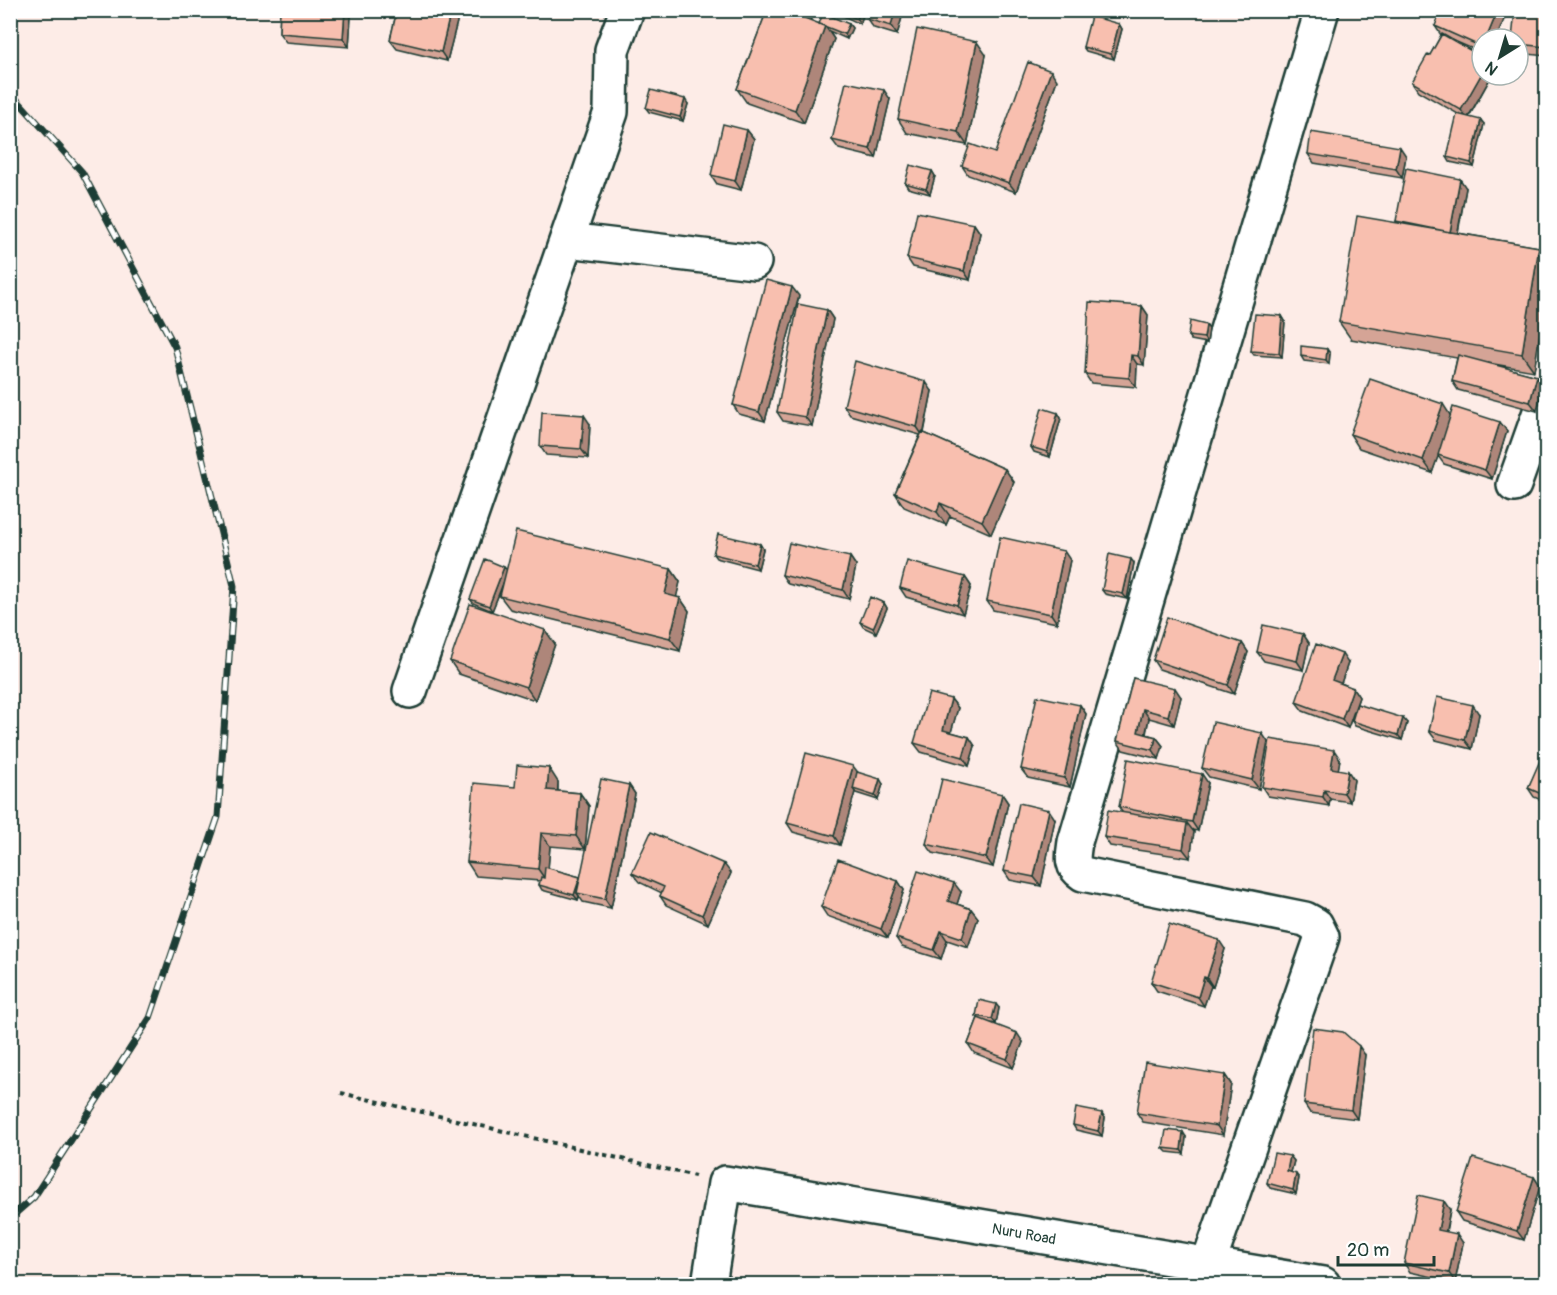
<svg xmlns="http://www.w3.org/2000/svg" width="1557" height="1295" font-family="Pangolin,sans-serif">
<rect width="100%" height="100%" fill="#fdece7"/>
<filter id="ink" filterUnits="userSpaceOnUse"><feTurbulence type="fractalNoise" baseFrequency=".0167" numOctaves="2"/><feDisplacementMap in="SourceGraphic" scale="12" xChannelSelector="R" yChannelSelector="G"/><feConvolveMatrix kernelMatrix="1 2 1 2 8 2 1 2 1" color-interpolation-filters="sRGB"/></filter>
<g filter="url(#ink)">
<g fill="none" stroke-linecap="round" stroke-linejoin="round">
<!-- minor casing -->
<g stroke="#1f3d34" stroke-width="38">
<path id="minor" d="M567,240l187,22
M1514,485l32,-90
M410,691l201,-579 1,-62 15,-40
M1208,1265l114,-328 -6,-12 -11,-6 -222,-45c-13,-8 -10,-18 -8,-32l247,-832
M709,1284l16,-101 598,101"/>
</g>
<!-- path -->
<path stroke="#1f3d34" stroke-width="4" stroke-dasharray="4.5 4.5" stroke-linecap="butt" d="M341,1093l354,83"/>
<!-- minor -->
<use href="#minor" stroke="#fff" stroke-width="33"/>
<!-- rail casing -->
<g stroke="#1f3d34" stroke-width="7">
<path id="rail" d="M10,92l72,80 93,175 59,239 -16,231 -68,201 -116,179 -24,21"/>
</g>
<!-- rail -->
<use href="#rail" stroke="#fff" stroke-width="4.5" stroke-dasharray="14" stroke-linecap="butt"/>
</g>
<!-- wall -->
<path fill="#d5a496" stroke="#1f3d34" stroke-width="1.5" d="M280,10h67l4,6 -2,31 -63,-5 -7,-9z
M397,10h63l-13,51 -50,-12 -7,-9z
M767,10h47l-4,11 9,3h30l3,4 -5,11 -18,-8 5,8 -30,84 -57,-20 -10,-14z
M831,10h34l-5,14z
M904,10l-7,25 -23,-7 -7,-9 20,-8z
M1546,10v46l-28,-3v-14z
M1119,24l3,5 -8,30 -28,-8 -3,-4z
M1435,26l47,13v14l-30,-13 30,35h10l-23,42 15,7 -10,43 -24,-5 -3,-5 13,-42 -42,-24 -6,-9 18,-27 11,-20z
M986,55l-19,90 -60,-12 -9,-14z
M1057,80l-41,112 -48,-17 -6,-9 33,-13z
M890,99l-14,59 -37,-9 -7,-9z
M688,104l-5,17 -34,-9 -3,-4z
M747,130l7,9 -13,51 -24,-6 -6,-9z
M1308,154l98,2 -4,22 -88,-15z
M932,171l3,5 -5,18 -22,-6 -3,-5z
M1466,188l-8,45 81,14 7,10v37l-12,77 -46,-8 49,13 6,9 -6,26 -79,-21 -6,-9 5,-23 -106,-19 -12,-17 58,-99 -1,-2z
M974,224l6,9 -10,47 -57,-13 -6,-9z
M799,296l-34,125 -26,-7 -6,-9z
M1142,306l6,9 -4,50 -7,-1 -1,23 -45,-4 -6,-9z
M827,310l6,9 -21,107 -29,-5 -6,-9z
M1282,316l3,5 -3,36 -28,-2 -3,-4z
M1206,325l3,4 -2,14 -16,-3 -3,-4z
M1330,353l-1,11 -25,-3 -3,-5z
M932,391l-8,42 81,36 9,13 -23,52 -41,-18 -4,9 -42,-18 -9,-14 25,-58 -70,-20 -6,-9z
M1058,413l3,5 -11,39 -16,-5 -3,-5z
M1450,415l57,16 -15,48 -48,-15 -6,-8 -6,17 -73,-25 -9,-14z
M590,424l-2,34 -42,-3 -6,-9z
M760,544l3,5 -5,20 -42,-11 -3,-4z
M850,557l6,9 -7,33 -61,-15 -6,-9z
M1070,560l-13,63 -64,-13 -6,-9z
M1134,563l-7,36 -22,-5 -3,-4z
M671,569l9,13 -4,15 4,1 9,13 -9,40 -170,-42 -10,-13 5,-17 -13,32 -19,-8 -3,-4 37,-29z
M965,577l6,9 -8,28 -57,-17 -6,-9z
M884,603l3,5 -11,25 -13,-6 -3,-5z
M1303,634l6,9 -6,27 -39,-9 -7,-9z
M1242,643l6,9 -14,42 -75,-25 -6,-9z
M555,644l-20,56 -76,-26 -9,-13z
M1348,663l-7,20 12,5 6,9 -11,31 -45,-17 -7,-9z
M1133,678l48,19 -7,28 -25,-7 -3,16 10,3 7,9 -4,13 -36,-9 -6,-9z
M951,699l7,9 -7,24 18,5 6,9 -6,20 -48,-14 -7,-9z
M1080,705l6,9 -16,73 -42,-9 -7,-9z
M1479,714l-7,35 -36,-9 -7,-9z
M1352,721l55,2 -5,17 -47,-14z
M1268,742l-9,47 -50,-12 -7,-9z
M1546,750v52l-12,-5 -6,-9z
M1340,759l-2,10 16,11 -4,22 -20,-3 -1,7 -61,-10 -6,-9z
M857,772l26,12 -5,16 -22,-7 -1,-1 -15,53 -47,-13 -6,-9z
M558,782v9l22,2 9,13 -4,43 -35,-3 -2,22 32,9 49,-92 6,9 -24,114 -28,-6 -4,-6 -1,4 -36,-10 -3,-5 1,-4 -64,-5 -9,-14 48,-75z
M1208,783l-10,48 -6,-1 2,2 -4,26 -80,-12 -6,-9 18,-25 -3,-5z
M1002,794l6,9 -15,64 -60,-14 -7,-9z
M1055,819l-14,67 -31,-6 -6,-9z
M632,873h99l-23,51 -42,-19 -6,-9 2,-3 -23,-11z
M898,881l6,9 -16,48 -61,-22 -6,-9z
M961,892l-4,12 14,5 7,9 -10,29 -21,-7 -6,19 -39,-12 -6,-9z
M1225,949l-12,38 -2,-1 -7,20 -47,-15 -6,-9z
M999,1008l-3,16 -6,-1 33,19 -10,26 -39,-15 -6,-9 10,-26 -2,-2z
M1365,1055l-8,64 -47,-6 -6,-9z
M1225,1075l6,9 -8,51 -80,-13 -6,-9z
M1105,1118l-3,18 -26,-6 -3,-5z
M1186,1137l-2,17 -17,-2 -4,-4z
M1290,1156l4,5 -3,11 8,6 -3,16 -26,-6 -3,-5z
M1534,1177l6,9 -16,54 -62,-19 -6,-9z
M1450,1210l-4,22 17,11 -8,39 -45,-10 -6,-9z"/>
<!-- shaded-wall -->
<path fill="#ae867a" stroke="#1f3d34" stroke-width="1.5" d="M345,10h2l4,6 -2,31 -6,-9z
M451,10h9l-13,51 -6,-9z
M804,10h10l-6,17 -6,-9z
M860,10h5l-5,14 -3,-5z
M895,10h9l-7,25 -6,-9z
M1498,10h10l-12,29h-10z
M849,24l3,4 -5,11 -3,-5z
M1119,24l3,5 -8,30 -3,-5z
M825,26l9,13 -30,84 -9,-13z
M977,42l9,13 -19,90 -9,-13z
M1051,71l6,9 -41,112 -7,-9z
M1482,73v2h10l-25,44 -6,-9z
M884,90l6,9 -14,59 -6,-9z
M685,99l3,5 -5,17 -3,-4z
M1481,120l3,4 -10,43 -3,-4z
M747,130l7,9 -13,51 -6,-9z
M1400,147l6,9 -4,22 -6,-9z
M932,171l3,5 -5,18 -4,-5z
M1460,179l6,9 -10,53 -6,-9z
M974,224l6,9 -10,47 -6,-9z
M1539,247l7,10v37l-12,77 -12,-17z
M792,287l7,9 -34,125 -6,-9z
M1142,306l6,9 -4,50 -6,-9z
M827,310l6,9 -21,107 -7,-9z
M1282,316l3,5 -3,36 -3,-4z
M1206,325l3,4 -2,14 -3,-5z
M1327,349l3,4 -1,11 -3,-4z
M1131,355l6,9 -1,23 -7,-9z
M1537,376l6,9 -6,26 -7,-9z
M926,382l6,9 -9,45 -6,-9z
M1443,404l9,14 -20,55 -9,-13z
M1058,413l3,5 -11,39 -3,-5z
M584,415l6,9 -2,34 -7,-9z
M1500,422l7,9 -15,48 -7,-9z
M1005,469l9,13 -23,52 -9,-13z
M940,503l10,13 -4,9 -9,-13z
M760,544l3,5 -5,20 -3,-5z
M1064,551l6,9 -13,63 -6,-9z
M850,557l6,9 -7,33 -6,-9z
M1131,559l3,4 -7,36 -4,-5z
M504,567l4,4 -16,40 -3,-5z
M671,569l9,13 -6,25 -9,-13z
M965,577l6,9 -8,28 -6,-9z
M680,598l9,13 -9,40 -10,-13z
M884,603l3,5 -11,25 -3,-5z
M545,630l10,14 -20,56 -9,-13z
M1303,634l6,9 -6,27 -6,-9z
M1242,643l6,9 -14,42 -6,-9z
M1342,654l6,9 -9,26 -7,-9z
M1175,688l6,9 -7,28 -6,-9z
M1353,688l6,9 -11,31 -6,-9z
M951,699l7,9 -9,31 -6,-9z
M1080,705l6,9 -16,73 -6,-9z
M1473,705l6,9 -7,35 -7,-9z
M1143,709l6,9 -5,23 -6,-9z
M1403,718l4,5 -5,17 -4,-5z
M1262,733l6,9 -9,47 -7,-9z
M969,737l6,9 -6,20 -6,-9z
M1156,737l7,9 -4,13 -6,-9z
M1334,750l6,9 -3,18 -6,-9z
M853,766l7,9 -7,14 2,3 -15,53 -6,-9z
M549,768l9,14 -1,21 -10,-13z
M1348,771l6,9 -4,22 -6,-9z
M1202,774l6,9 -10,48 -6,-9z
M880,779l3,5 -5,16 -3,-4z
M629,785l6,9 -24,114 -6,-9z
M1324,790l6,9 -1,7 -6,-9z
M580,793l9,13 -4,43 -9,-13z
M1002,794l6,9 -15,64 -7,-9z
M1049,810l6,9 -14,67 -7,-9z
M1187,823l7,9 -4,26 -7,-9z
M541,833l9,13 -3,36 -9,-13z
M724,864l7,9 -23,51 -6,-9z
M580,877l-3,16 2,3 -1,4 -4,-5z
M898,881l6,9 -16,48 -7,-9z
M954,883l7,9 -6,18 -7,-9z
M971,909l7,9 -10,29 -6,-9z
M941,931l6,9 -6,19 -7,-9z
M1219,940l6,9 -12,38 -6,-9z
M1204,977l7,9 -7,20 -6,-9z
M996,1004l3,4 -3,16 -4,-5z
M1017,1033l6,9 -10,26 -6,-9z
M1359,1046l6,9 -8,64 -6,-9z
M1225,1075l6,9 -8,51 -6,-9z
M1102,1113l3,5 -3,18 -4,-5z
M1183,1132l3,5 -2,17 -3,-4z
M1290,1156l4,5 -4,15 -3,-5z
M1296,1174l3,4 -3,16 -3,-4z
M1534,1177l6,9 -16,54 -7,-9z
M1444,1201l6,9 -6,29 -6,-9z
M1457,1234l6,9 -8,39 -6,-9z"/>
<!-- building -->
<path fill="#f8bfaf" stroke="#1f3d34" stroke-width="1.5" d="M280,10h65l-2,28 -64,-5z
M397,10h54l-10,42 -51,-12z
M767,10h17l41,16 -30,84 -58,-21z
M784,10h20l-2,7z
M837,10h23l-3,9z
M870,10h25l-4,16 -24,-7z
M1441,10h57l-12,29h-4v8l-47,-21z
M1515,10h31v37l-28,-3v-5h-6z
M823,13l26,11 -5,10 -25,-10z
M1091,16l28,8 -8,30 -28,-7z
M917,29l60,13 -19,90 -60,-13z
M1442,34l40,23v16l-21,37 -49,-28 16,-28 2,1z
M1028,62l23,9 -42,112 -47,-17 8,-22 25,9z
M846,82l38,8 -14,59 -38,-9z
M651,90l34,9 -5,18 -34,-9z
M1457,114l24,6 -10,43 -24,-6z
M723,124l24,6 -12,51 -24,-6z
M1311,132l89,15 -4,22 -88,-15z
M910,165l22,6 -6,18 -21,-6z
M1406,168l54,11 -10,53 -54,-11z
M917,212l57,12 -10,47 -57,-13z
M1357,216l182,31 -17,107 -183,-32z
M766,280l26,7 -33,125 -26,-7z
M1089,302l53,4 -4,50 -7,-1 -2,23 -44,-4z
M798,304l29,6 -22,107 -28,-5z
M1255,314l27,2 -3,37 -28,-2z
M1190,321l16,4 -2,13 -16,-2z
M1301,346l26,3 -1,11 -25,-4z
M1458,355l79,21 -7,26 -78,-21z
M855,361l71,21 -9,45 -73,-21z
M1370,379l73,25 -20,56 -73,-26z
M1453,407l47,15 -15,48 -47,-15z
M1042,408l16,5 -11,39 -16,-5z
M542,412l42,3 -3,34 -41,-3z
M922,432l83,37 -23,52 -42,-18 -3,9 -42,-19z
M516,531l155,38 -6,25 15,4 -10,40 -170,-42z
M718,534l42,10 -5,20 -42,-10z
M1000,537l64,14 -13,63 -64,-13z
M789,543l61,14 -7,33 -61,-15z
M1109,554l22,5 -8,35 -21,-4z
M485,559l19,8 -15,39 -19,-7z
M907,561l58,16 -8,28 -57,-17z
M870,597l14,6 -11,25 -13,-6z
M470,604l75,26 -19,57 -76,-26z
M1167,617l75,26 -14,42 -75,-25z
M1263,625l40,9 -6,27 -40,-9z
M1316,644l26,10 -10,26 21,8 -11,31 -46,-17z
M1133,678l42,10 -7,28 -25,-7 -5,23 18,5 -3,13 -36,-9z
M929,693l22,6 -8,31 26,7 -6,20 -49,-14z
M1037,696l43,9 -16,73 -43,-9z
M1437,697l36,8 -8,35 -36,-9z
M1357,704l46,14 -5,17 -46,-14z
M1213,722l49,11 -10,47 -50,-12z
M1270,739l64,11 -3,18 17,3 -4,22 -20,-3 -1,7 -61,-10z
M1545,749l1,1v46l-18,-8z
M806,753l47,13 -19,70 -47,-13z
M1128,759l74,15 -10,48 -73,-15z
M517,765l32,3 -2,22 33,3 -4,43 -35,-3 -3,36 -71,-7 7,-79 41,4z
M857,772l23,7 -5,17 -22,-7z
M601,779l28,6 -24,114 -28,-6z
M942,779l60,15 -16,64 -60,-14z
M1019,803l30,7 -15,67 -30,-6z
M1108,810l79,13 -4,26 -79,-12z
M651,832l73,32 -22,51 -42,-19 4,-9 -32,-14z
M838,859l60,22 -17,48 -60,-22z
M545,867l35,10 -6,18 -35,-10 2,-8 3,1z
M918,871l36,12 -6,18 23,8 -9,29 -21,-7 -7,19 -38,-12z
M1546,906v12l-4,-2z
M1169,924l50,16 -12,38 -3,-1 -6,20 -47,-15z
M979,1000l17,4 -4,15 -16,-3z
M978,1018l39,15 -10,26 -39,-15z
M1313,1028l30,4 16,14 -8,64 -47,-6z
M1145,1062l80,13 -8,51 -80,-13z
M1076,1108l26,5 -4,18 -25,-6z
M1166,1130l17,2 -2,18 -18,-2z
M1274,1153l16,3 -3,15 9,3 -3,16 -26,-7z
M1473,1158l61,19 -17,54 -61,-19z
M1418,1195l26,6 -6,29 19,4 -8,39 -45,-10z"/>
</g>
<g text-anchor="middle" stroke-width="4.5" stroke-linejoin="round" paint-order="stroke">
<!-- street labels -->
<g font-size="15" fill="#1f3d34" stroke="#fff">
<text transform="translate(1024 1234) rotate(10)" y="5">Nuru Road</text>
</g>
</g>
<!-- margin -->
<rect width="1557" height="1295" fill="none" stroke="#fff" stroke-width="36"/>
<rect x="18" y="18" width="1521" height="1259" fill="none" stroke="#1f3d34" stroke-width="2" filter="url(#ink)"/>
<!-- north arrow -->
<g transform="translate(1500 57) rotate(217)"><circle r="28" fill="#ffffff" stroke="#a5b1ae" stroke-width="1.5"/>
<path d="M0-4.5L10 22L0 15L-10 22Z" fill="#1f3d34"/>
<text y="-9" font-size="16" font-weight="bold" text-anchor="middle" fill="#1f3d34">N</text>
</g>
<!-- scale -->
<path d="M1338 1256v9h96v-9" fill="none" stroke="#1f3d34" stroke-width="3"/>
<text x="1347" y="1256" font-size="18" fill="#1f3d34" stroke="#ffffff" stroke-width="4.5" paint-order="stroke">20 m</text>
</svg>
